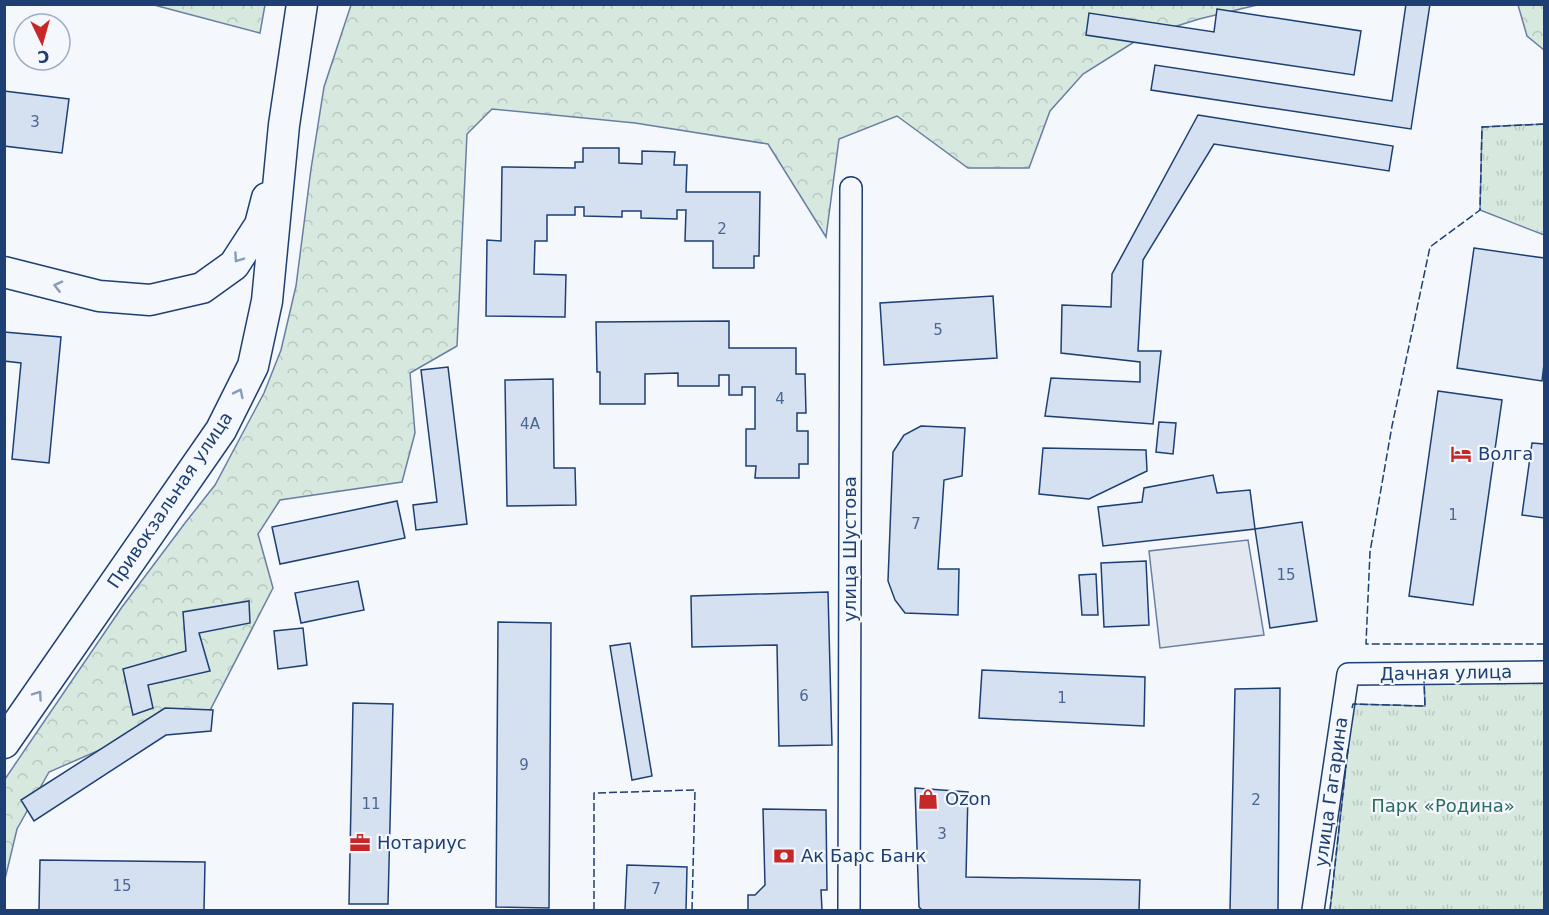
<svg xmlns="http://www.w3.org/2000/svg" width="1549" height="915" font-family="'DejaVu Sans',sans-serif">
<defs>
<pattern id="grass-tufts" width="24" height="20" patternUnits="userSpaceOnUse" patternTransform="scale(1.5)"><rect width="24" height="20" fill="#d7e8df"/><path d="M3 7l-1-3M5 7V3M7 7l1-3M15 17l-1-3M17 17v-4M19 17l1-3" fill="none" stroke="#b8c8c3"/></pattern>
<pattern id="forest-crowns" width="20" height="18" patternUnits="userSpaceOnUse" patternTransform="scale(1.5)"><rect width="20" height="18" fill="#d7e8df"/><path d="M2 6a3 3 0 1 1 6 0M12 15a3 3 0 1 1 6 0" fill="none" stroke="#b8c8c3"/></pattern>
</defs>
<rect width="100%" height="100%" fill="#f4f7fb"/>
<!-- grass -->
<path fill="url(#grass-tufts)" stroke="#687fa3" stroke-width="1.5" d="M1544,124v111l-64,-25 2,-83z
M1424,679h120v231h-214l23,-206 72,2z"/>
<!-- forest -->
<path fill="url(#forest-crowns)" stroke="#687fa3" stroke-width="1.5" d="M154,5h111l-5,28z
M351,5h906l-58,14 -57,18 -59,37 -33,37 -21,57h-61l-71,-52 -58,23 -13,98 -58,-93 -133,-21 -143,-14 -25,25 -10,212 -47,27 5,60 -13,49 -122,18 -22,34 15,54 -68,132 -87,22 -69,30 -32,57 -12,50v-100l117,-172 63,-84 30,-38 49,-92 17,-43 15,-64 15,-117 13,-82z
M1518,5h26v45l-17,-14z"/>
<!-- parking -->
<path fill="#e3e8f0" stroke="#687fa3" stroke-width="1.5" d="M1248,540l16,95 -104,13 -11,-97z"/>
<!-- building -->
<path fill="#d5e0f0" stroke="#1d3f73" stroke-width="1.5" d="M1406,4h24l-19,125 -260,-39 4,-25 237,36z
M1217,9l144,22 -7,44 -268,-40 3,-22 125,19z
M4,91l65,8 -7,54 -58,-7z
M1198,115l195,31 -4,25 -175,-27 -71,116 -5,91h23l-8,73 -108,-8 6,-38 89,4v-20l-79,-9 1,-48 49,2 1,-33z
M583,148h36v15l23,1v-13l33,1 -1,13h13l-1,27h74l-1,64h-5v12h-41v-27h-28l1,-31h-9v9l-36,-1v-7h-19v6l-38,-1v-9h-9v8h-28v26h-12l-1,33 32,1 -1,42 -79,-1 1,-76 14,1 1,-74 73,1v-6h8z
M1474,248l70,10v106l-2,17 -85,-13z
M993,296l4,62 -113,7 -4,-62z
M729,321v27h67v26h9l1,39h-9v18h11v33h-9v14h-44l1,-12h-10v-37h9v-42h-13v8h-13v-20h-10v11h-41v-13l-33,1v30h-45v-32h-3l-1,-50z
M4,332l57,5 -12,126 -37,-4 9,-96 -17,-2z
M448,367l19,157 -51,6 -3,-25 24,-3 -16,-132z
M553,379l1,89h21l1,37 -69,1 -2,-126z
M1438,391l64,9 -29,205 -64,-9z
M1159,422l17,1 -3,31 -17,-2z
M921,426l44,2 -3,48 -18,4 -6,89h21l-1,46 -53,-2 -10,-13 -7,-19 5,-129 11,-17z
M1532,443l12,1v74l-22,-3z
M1043,448l103,2 1,21 -58,28 -50,-5z
M1213,475l4,18 33,-3 5,39 -152,17 -5,-39 44,-5 2,-14z
M397,501l8,37 -125,26 -8,-37z
M1302,522l15,99 -47,7 -15,-99z
M1146,561l3,64 -45,2 -3,-64z
M1096,574l2,41h-16l-3,-40z
M358,581l6,29 -63,13 -6,-30z
M828,592l4,153 -53,1 -2,-101 -85,2 -1,-51z
M249,601l1,22 -51,10 11,38 -62,14 5,23 -20,7 -10,-46 63,-18 -3,-39z
M498,622l53,1 -2,285 -53,-1z
M303,628l4,37 -29,4 -4,-38z
M630,643l22,133 -20,4 -22,-134z
M982,670l163,7 -1,49 -165,-8z
M1280,688l-2,222h-48l5,-221z
M353,703l40,1 -5,200h-39z
M165,708l48,2 -2,21 -45,4 -132,86 -13,-21z
M915,788l53,4 -2,85 174,3 -1,30h-217l-3,-3z
M763,809l63,1 1,80h-6l1,20h-74v-15h7l10,-10z
M40,860l165,2 -1,48h-165z
M627,865l60,2 -1,43h-61z"/>
<g fill="none" stroke-linecap="round" stroke-linejoin="round">
<!-- street casing -->
<g stroke="#1d3f73" stroke-width="24">
<path id="street" d="M849,910l2,-722
M1313,910l35,-236 196,-2"/>
</g>
<!-- secondary casing -->
<g stroke="#1d3f73" stroke-width="33">
<path id="secondary" d="M4,272l95,24 51,4 52,-12 32,-23 26,-40 7,-27
M4,743l217,-313 32,-64 14,-65 17,-176 18,-121"/>
</g>
<!-- street -->
<use href="#street" stroke="#f4f7fb" stroke-width="21"/>
<!-- secondary -->
<use href="#secondary" stroke="#f4f7fb" stroke-width="30"/>
<!-- fence -->
<path stroke="#1d3f73" stroke-width="1.5" stroke-dasharray="8 3" stroke-linecap="butt" d="M1544,124l-62,3 -2,83 -50,37 -38,179 -22,126 -4,92h178
M1352,708l1,-4 72,2 -1,-26
M594,910v-117l101,-3 -3,120
M1330,910l18,-163"/>
</g>
<!-- one-way arrows -->
<defs><path id="oneway-chevron" d="M-2-3.5L2.5 0L-2 3.5" fill="none" stroke-width="1.6" stroke-linecap="round" stroke-linejoin="round" transform="scale(1.5)"/></defs>
<g stroke="#889bb7">
<use href="#oneway-chevron" transform="translate(238 258) rotate(125)"/>
<use href="#oneway-chevron" transform="translate(58 286) rotate(-166)"/>
<use href="#oneway-chevron" transform="translate(239 393) rotate(-64)"/>
<use href="#oneway-chevron" transform="translate(38 695) rotate(-55)"/>
</g>
<!-- icons -->
<defs>
<g id="hotel-bare" transform="scale(1.62)"><path d="M-6-4.5h1.5V1H6V5H4.5V3h-9V5H-6ZM-4 0a1.8 1.8 0 1 1 3.6 0ZM.5 0V-2.5h3Q6-2.5 6 0Z" fill="#c62828" stroke="#f4f7fb" stroke-width="2.5" paint-order="stroke"/></g>
<g id="shop-bare" transform="scale(1.62)"><path d="M-5-2.5h2.3a2.7 3.5 0 0 1 5.4 0H5L5.5 6h-11ZM-1.5-2.5h3a1.5 2.3 0 0 0-3 0Z" fill="#c62828" stroke="#f4f7fb" stroke-width="2.5" paint-order="stroke"/></g>
<g id="office-bare" transform="scale(1.62)"><path d="M-6-3h4V-5.5h4V-3h4V5H-6ZM-1-4.5V-3h2v-1.5ZM-6 0V1H6V0Z" fill="#c62828" stroke="#f4f7fb" stroke-width="2.5" paint-order="stroke"/></g>
<g id="bank-bare" transform="scale(1.62)"><path d="M-6-4H6V4H-6ZM0-2.3a2.3 2.3 0 1 0 0 4.6a2.3 2.3 0 1 0 0-4.6Z" fill="#c62828" stroke="#f4f7fb" stroke-width="2.5" paint-order="stroke"/></g>
</defs>
<g fill-rule="evenodd">
<use href="#hotel-bare" x="1461" y="454"/>
<use href="#shop-bare" x="928" y="799"/>
<use href="#office-bare" x="360" y="843"/>
<use href="#bank-bare" x="784" y="856"/>
</g>
<g text-anchor="middle" stroke-width="4.5" stroke-linejoin="round" paint-order="stroke">
<!-- number labels -->
<g font-size="15" fill="#4b6792">
<text x="35" y="127">3</text>
<text x="722" y="234">2</text>
<text x="938" y="335">5</text>
<text x="780" y="404">4</text>
<text x="530" y="429">4А</text>
<text x="1453" y="520">1</text>
<text x="916" y="529">7</text>
<text x="1286" y="580">15</text>
<text x="804" y="701">6</text>
<text x="1062" y="703">1</text>
<text x="524" y="770">9</text>
<text x="1256" y="805">2</text>
<text x="371" y="809">11</text>
<text x="942" y="839">3</text>
<text x="122" y="891">15</text>
<text x="656" y="894">7</text>
</g>
<!-- poi labels -->
<g font-size="18" fill="#1d3f73" stroke="#f4f7fb" text-anchor="start">
<text x="1478" y="460">Волга</text>
<text x="945" y="805">Ozon</text>
<text x="377" y="849">Нотариус</text>
<text x="801" y="862">Ак Барс Банк</text>
</g>
<!-- street labels -->
<g font-size="18" fill="#1d3f73" stroke="#f4f7fb">
<text transform="translate(170 500) rotate(-56)" y="6">Привокзальная улица</text>
<text transform="translate(850 549) rotate(-90)" y="6">улица Шустова</text>
<text transform="translate(1446 673) rotate(-1)" y="6">Дачная улица</text>
<text transform="translate(1331 792) rotate(-82)" y="6">улица Гагарина</text>
</g>
<!-- park labels -->
<g font-size="18" fill="#2c6c60" stroke="#f4f7fb">
<text x="1443" y="812">Парк «Родина»</text>
</g>
</g>
<!-- border -->
<rect width="1549" height="915" fill="none" stroke="#1d3f73" stroke-width="12"/>
<!-- north arrow -->
<g transform="translate(42 42) rotate(175)"><circle r="28" fill="#f4f7fb" stroke="#9eadc5" stroke-width="1.5"/>
<path d="M0-4.5L10 22L0 15L-10 22Z" fill="#c62828"/>
<text y="-9" font-size="16" font-weight="bold" text-anchor="middle" fill="#1d3f73">С</text>
</g>
</svg>
